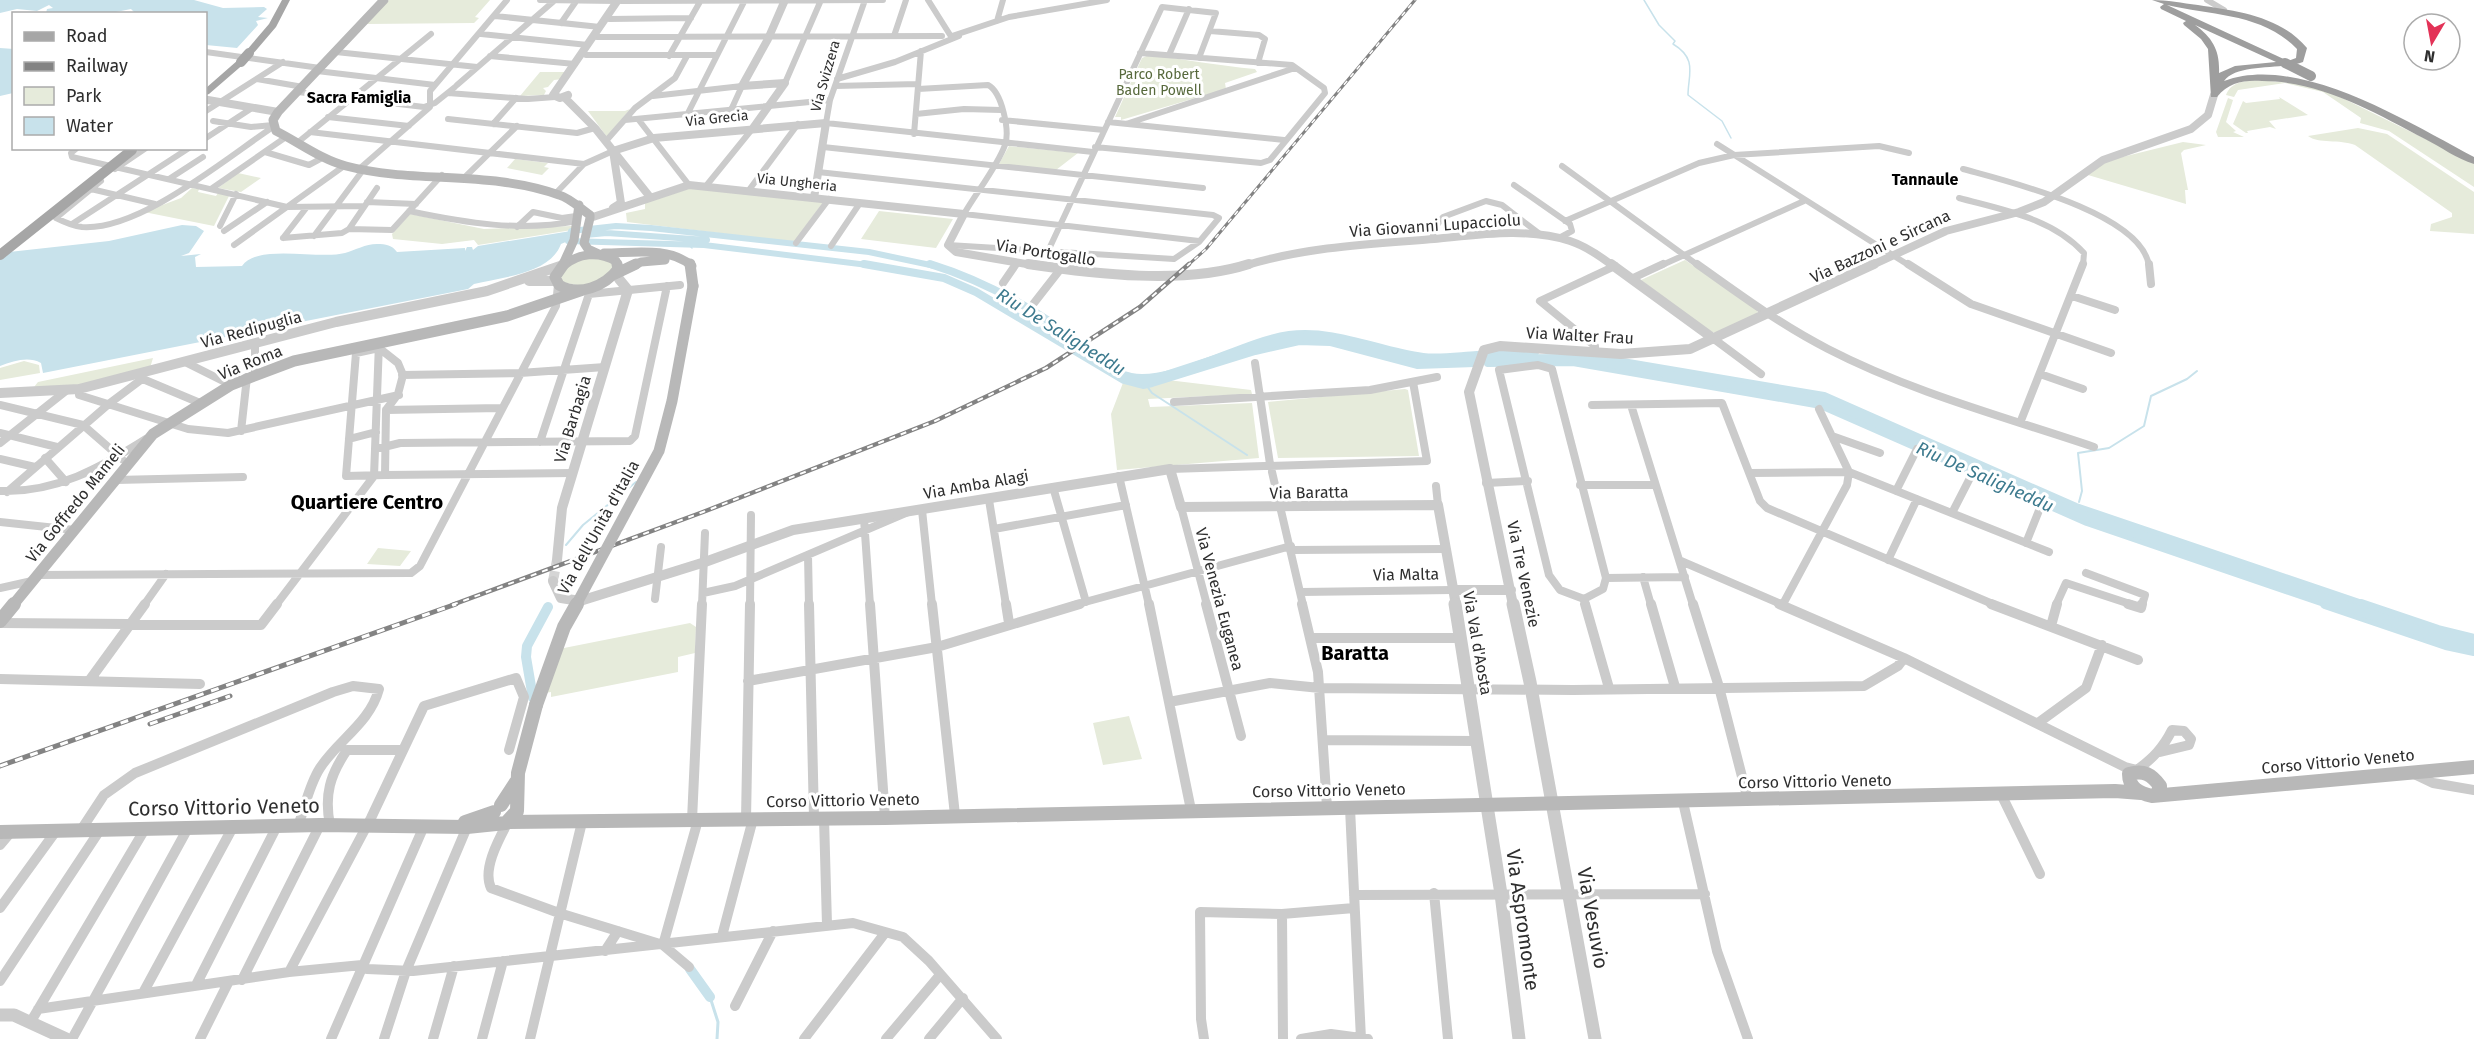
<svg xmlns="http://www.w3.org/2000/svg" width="2474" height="1039" font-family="'Fira Sans',sans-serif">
<rect width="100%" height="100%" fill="#fff"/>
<!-- green -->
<path fill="#e6ebdb" d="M389,0h101l-15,17 4,1 -5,5 -108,1z
M1149,55c36,4 70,11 106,14l2,3 -32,11 1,6 -105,31v-3h-6l27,-59z
M540,72h26l-3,7 -9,1 -6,7 -5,1 3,3 -2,4 -24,1z
M2257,80l59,5 158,78v24l-85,-56 -29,-8 1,-5 -38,-26 -38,-9 -47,7 -4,7 -8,-2c5,-13 18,-14 31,-15z
M2279,97l29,18 -39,6 7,8 -6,-2 -23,4 1,2h-2l-13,-9 10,-23 3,2 34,-4z
M2228,98l5,2 -7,22 10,9 -3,1 11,5h-26l-2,-5z
M630,109l-23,28 -19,-26h37z
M2358,128l29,6 87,58v42l-44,-3 1,-7 21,-7v-4l-97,-68c-15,-6 -37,-1 -47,-9z
M2183,142l23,3 -22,5 -3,3 7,37h-3l1,14 -98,-29 18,-14z
M1009,146l69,7 -22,17 -57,-6z
M515,159l33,4 -4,4 5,1 -7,7 -35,-7z
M238,173l23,5 -20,14 -23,-4z
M192,188l7,1 -1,3 18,4 2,-3 11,3 -15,30 -70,-14 37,-14z
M694,188l130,13 -30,41 -167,-20 -1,-9 19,-4v-8l30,-10z
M879,211l74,8 -17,29 -75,-9z
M410,214l74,15 88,-3v4l-94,15 -4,-5 -32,4 -49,-5 -1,-5z
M596,257l16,6 1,7 -26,17 -25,-5 -1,-10 11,-10z
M1685,260l72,49 1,5 -42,19 -7,-2 -68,-51z
M153,358l-3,10 -66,17 -50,2 4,-5z
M24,361l15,4 1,8 -40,7v-12z
M1126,375l125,15 1,4 -104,5 2,8 102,-4 7,55 -142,12 -6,-56z
M1405,389l3,1 11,66 -141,2 -10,-56z
M378,548l33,3 -11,15 -33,-2z
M690,623l6,4 -1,26 -17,4v15l-127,25v-5l-6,1 14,-44z
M1129,716l13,43 -39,6 -10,-42z"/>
<!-- water -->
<path fill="#c8e2eb" d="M0,0h194l29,8 41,-1 3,2 -9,8 10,1 -12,3 2,4 -21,23 -31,-3v-31l-71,-1 -4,-4 -25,5 -60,-1 1,-4 6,-1 -4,-3 -12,6 -20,-2 -17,4z
M0,48l14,1 -1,44 -13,3z
M182,225l14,1 8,5 -15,22 -8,3 20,-2 -6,3 1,10 46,-1c16,-23 77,-6 103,-13 11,-3 20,-9 32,-9 9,0 15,1 20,8l68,-4v3l2,-4h5l1,3 5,-4 93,-15 -3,10 -7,3c-11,30 -59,33 -87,40l-6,5 -425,84 -2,-10c-13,-7 -27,-2 -41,3v-113l109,-12z"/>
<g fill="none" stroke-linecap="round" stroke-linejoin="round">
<!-- stream-far2 -->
<path stroke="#c8e2eb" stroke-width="1.5" d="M1644,0l15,25 16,16 -2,3c25,15 15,31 15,51l34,26 9,17
M681,237l11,11"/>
<!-- stream-far1 -->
<path stroke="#c8e2eb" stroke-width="2" d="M1144,382l8,11 95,62
M2079,502l3,-11 -4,-38 31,-5 35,-22 7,-30 36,-17 10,-8
M2066,509l5,-1
M566,545l17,-20 53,-43"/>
<!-- stream -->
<path stroke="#c8e2eb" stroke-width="3" d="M710,997l8,25 -1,17"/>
<!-- canal-far2 -->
<path stroke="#c8e2eb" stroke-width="6" d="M585,235l22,-2 100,7
M876,266l-172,-21 -136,-4 3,-10 45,-5 35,2 218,24 66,14"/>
<!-- canal-far1 -->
<path stroke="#c8e2eb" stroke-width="8" d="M864,264l80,14 32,14 148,88 19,5 9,-2 103,-32 44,-10 31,1 87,23 58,-2 2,-8c-18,1 -37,4 -54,2 -45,-6 -88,-28 -134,-22 -46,6 -115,50 -158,42 -31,-6 -57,-39 -82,-56 -37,-24 -77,-44 -119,-57
M1535,352l-45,2 -2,9 85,-1 248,43 266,117 243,83
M1587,356l237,40 252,111 289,98"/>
<!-- canal -->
<path stroke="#c8e2eb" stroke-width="10" d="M2325,604l121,41 28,6
M2361,604l77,26 36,9
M533,698l-7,-41 1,-11 21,-39
M690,969l20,28"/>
<!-- river -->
<path fill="#c8e2eb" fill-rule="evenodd" d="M1045,322l85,53 14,3 104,-34 65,-12 25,3 72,20 164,-1 228,39 33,8 26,10 210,95 355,122 48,12v12l-54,-15 -359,-125 -208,-95 -25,-10 -26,-6 -228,-39 -164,1 -72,-20 -25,-3 -59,11 -110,35 -22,-5 -81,-52 -2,-3z"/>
<!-- tertiary-tunnel -->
<path stroke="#d5d5d5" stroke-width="10" stroke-dasharray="10 5" stroke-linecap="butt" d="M553,581l4,-21"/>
<!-- minor-far2 -->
<path stroke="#cbcbcb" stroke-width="6" d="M540,0l77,1
M865,0l-35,100 -4,23 267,29
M928,0l24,38
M2207,0l17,10
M621,1l262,-1
M495,16l105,11
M609,19l82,-1
M997,21l6,-21
M561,23l16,-23
M1210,31l49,4 6,4 -7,24
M481,34l107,11
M894,36l12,-36
M952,36l57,-19 98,-17
M597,37l345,-1
M206,52l114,16
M336,52l141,15
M586,55h130
M1169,55l20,-46
M490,56l85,8
M669,56l32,-56
M317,71l118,14
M257,79l46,8
M837,79l58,-17 64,-26
M785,83l36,-83
M457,85l97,-84
M835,86l83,-2
M918,89l70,-4c14,7 22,46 17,60 -8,22 -29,48 -41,69l235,27
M298,92l126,15 11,-4 20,-16
M448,93l80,6 27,-2
M653,96l89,-10 -11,24
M206,111l77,-49
M688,113l57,-113
M916,114l48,-5 37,1
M328,117l81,9
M448,119l129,14 18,-5
M638,119l51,66
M625,120l205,-20
M1002,120l102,10
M213,121l38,6 22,-2
M1108,122l176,18
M493,124l23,-26
M1126,124l169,-56
M310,132l274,32
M914,134l7,-83
M206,138l46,-30
M606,141l29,-33 40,-30 12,-22
M297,143l134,-109
M1717,144l193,122
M823,147l380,41
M1095,147l166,16 9,-3 55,-67 -1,-5 -32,-23 -152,-12
M77,148l-6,5 1,4 215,50 77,-1
M265,152l44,13 15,-8
M1562,166l137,100
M115,169l31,-21
M1963,169c43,12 179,44 186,97
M358,170l72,-63v-16l77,-91
M818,172l395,43 6,3 -20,24 -25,17 -226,-14
M465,177l52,-51
M169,179l34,-22
M101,181l-45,37c8,4 17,8 26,9 58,4 144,-69 191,-100
M1514,185l56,39 2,7 -13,7
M706,186l47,-58
M91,189l64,15
M211,189l75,-52
M749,190l49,-66
M555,194l29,-30 29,-13
M1959,198c44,12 93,20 125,55l-1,13
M367,202l49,2
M409,211c57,12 111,21 168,10
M1565,221l134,-58 35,-8 145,-9 30,7
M72,224l117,-76
M220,226l16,-32
M517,227l16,-15 29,6 14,-2
M349,229l28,-41
M224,231l43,-29
M314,236l49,-66
M283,238l59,-5 7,-4 43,1 50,-55
M283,238l24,-31
M1432,239l3,-11 8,-11 43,-16 16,4 39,30
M796,243l33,-44
M234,245l110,-79
M831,246l29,-43
M1049,249l113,-242 54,6 -17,45
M1660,266l144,-65"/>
<!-- minor-far1 -->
<path stroke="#cbcbcb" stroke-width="8" d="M1697,264c42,30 84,61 131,85 83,43 177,68 266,98
M1908,264l63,40 140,49
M2149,264l2,20
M1633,278l30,-14
M1003,283l13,-19
M589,294l91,-9
M2072,296l43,14
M1034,303l25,-32
M1714,339l47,35
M255,343v31
M379,348l19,15 5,12 -5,19 -12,16 -1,65 -39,1 10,-123z
M1595,351v-5l-55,-45 75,-35
M185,362l46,23
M1255,363l15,101
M1538,365l14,4 54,209 -3,11 -19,10 -24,-9 -11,-15 -50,-205z
M2040,374l43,15
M402,375l118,-2 85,-6
M138,377l62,26
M79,389v6l109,34 40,4 171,-38
M1174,402l196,-12 67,-13
M0,405l83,20 39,34
M1592,405l130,-2 38,98 7,7 228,97
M1631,405l62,200
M386,410l115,-2
M2020,423l63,-159
M241,431l6,-54
M0,433l57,14
M1832,436l48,17
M349,439l27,-7
M540,442l48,-145 7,-10
M0,443l67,-53
M380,448l20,-5 230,-2 5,-5 32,-150
M45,458l21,24
M0,459l35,8
M1170,469l257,-8 -14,-79
M1272,472l31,133
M1750,473l99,-1 200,80
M385,475l188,-2
M1119,476l30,129
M116,480l127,-3
M1486,483l42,-2
M1580,485h75
M1436,486l2,19
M1053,487l33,115
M0,491c56,2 100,-23 146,-52
M1896,491l21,-42
M7,492l103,-89 32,-24
M989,500l17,105
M1181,507l26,98
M922,510l10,95
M1952,513l18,-35
M864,519l6,86
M0,522l75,8
M994,529l132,-24
M2026,543l14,-35
M1292,550l153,-1
M808,555l1,50
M1888,560l29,-61
M1681,561l102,44
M2086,573l59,22 -3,10
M37,575l374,-2 9,-7 136,-260 2,-22
M1643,577l8,28
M1606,578l79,-1
M0,588l32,-7
M1301,592l151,-2
M703,593l32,-7 173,-74
M655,599l6,-52
M1584,599l2,6
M1783,604l64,-119 2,-13 -30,-63
M144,605l22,-31
M276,605l98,-129 5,-133
M702,605l3,-72
M750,605l1,-90
M1074,605l217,-59
M2056,605l10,-22 67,22"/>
<!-- minor -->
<path stroke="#cbcbcb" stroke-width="10" d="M809,604l5,214
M870,604l15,214
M932,604l23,211
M1006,604l3,19
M1149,604l42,206
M1206,604l35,132
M1302,604l16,68 9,135
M1585,604l24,84
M1651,604l24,83
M1693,604l26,83 29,113
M1779,604l125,54 221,109 12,3c16,-12 26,-22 35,-40l12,1 7,8 -2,6 -29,7
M1991,604l147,56
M2128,604l13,4 1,-4
M0,623l261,2 16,-21
M2051,626l6,-22
M1311,638h149
M0,679l200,5
M89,681l56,-77
M748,681l189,-34 143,-43
M1169,702l101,-19 50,5 253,2 291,-4 34,-20 6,-8
M2038,723l48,-35 16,-43
M1323,740l153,1
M2412,773l21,10 41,7
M2001,794l39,80
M1683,802l34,149 31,88
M1350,808l11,231
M824,818l3,107
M746,819l4,-215
M692,820l10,-216
M508,822c-9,17 -26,47 -17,66l68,25 104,32 26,22
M330,825c-6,-30 0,-50 17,-75h56
M81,830l23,-35 31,-22 198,-81 20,-6 26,3c-9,34 -41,51 -59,79 -11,17 -15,39 -22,58
M0,845l11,-13
M1434,893l14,146
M1354,895l351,-1
M0,908l56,-77
M1282,914l1,125
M722,936l31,-117
M663,945l35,-125
M605,951l13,-20
M289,972l82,-154 53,-112 92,-28 8,19 -15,53
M242,980l78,-155
M0,981l100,-151
M196,985l81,-159
M143,993l90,-166
M735,1006l38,-75
M38,1009l251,-37 73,-7 5,4 46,2 440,-48 50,14 26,24 68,78
M30,1023l115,-194
M72,1039l116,-211
M200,1039l28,-56
M331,1039l93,-213
M384,1039l22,-68 61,-144
M433,1039l21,-73
M482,1039l21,-78
M530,1039l52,-217
M804,1039l81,-106
M886,1039l54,-64
M929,1039l34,-41
M1204,1039l-3,-20 -1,-107 82,2 72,-6
M1301,1039l30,-5 37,5"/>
<!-- tertiary-far2 -->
<path stroke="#cbcbcb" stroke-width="8" d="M742,86l43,-3 -32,45
M742,86l26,-47 17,-39
M568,95l-8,3 -7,-3 65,-95
M564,97l31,31 55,69
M208,100l70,12
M613,151l41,-13 172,-15 -12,75
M613,151l8,52 -8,5
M590,218l99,-33 275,29 -16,31 8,7 82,14
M561,266l2,-1
M1244,266c61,-19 126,-22 190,-27 43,-4 94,-12 136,2 16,5 30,15 43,25
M1870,266l76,-35 73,-19 25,-10 59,-42 88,-31 17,-14 6,-20"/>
<!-- tertiary-far1 -->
<path stroke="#cbcbcb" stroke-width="10" d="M1028,264c67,10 156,21 221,0
M1611,264l103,75
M529,281h27
M0,393l79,-4 257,-67 151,-31 76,-26
M557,560l5,-52 66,-218 -9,-11
M553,581l8,17 19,3 125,-39 88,-32 377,-61 11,38 257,-2 18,100
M1452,590h59
M1513,605l-44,-213 15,-42 16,-4 121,8 69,-5 184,-85"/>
<!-- tertiary -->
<path stroke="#cbcbcb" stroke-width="13" d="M1455,604l46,290 18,145
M1513,604l17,78 65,357
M0,1015h14l52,24"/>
<!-- secondary-far2 -->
<path stroke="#b8b8b8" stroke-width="9" d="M384,0l-106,112 -5,8 3,11c22,11 46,29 70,35 68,18 144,4 213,29 11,3 22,14 31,20v3
M590,218l-6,25 4,6 11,5
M604,253c29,0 65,-7 88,13
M564,262l10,-22 5,-35
M563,266c16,-13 35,-15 53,-5l1,5
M633,266l8,-4 24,-2"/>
<!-- secondary-far1 -->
<path stroke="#b8b8b8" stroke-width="11" d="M564,264l-9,13 4,8c20,12 46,1 59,-16l-1,-5
M690,264l3,22
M615,274l21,-10
M13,605l140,-171 78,-49 63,-24 213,-45 76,-26"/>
<!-- secondary -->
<path stroke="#b8b8b8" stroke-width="14" d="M0,621l14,-17
M2157,794l3,-8c-9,-12 -16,-16 -31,-12 0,14 10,19 23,22l322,-29
M501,805l15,-23
M517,811l1,-38 18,-68
M465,822l29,-10
M509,822l376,-4 1230,-27 26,2
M0,832l320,-7 147,2 39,-4 11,-12"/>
<!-- primary -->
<path fill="#a6a6a6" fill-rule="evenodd" d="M282,0h8l-14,27 -24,28h-6v-4l23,-27z
M238,60l8,2 -37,32 -3,1v-7z"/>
<!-- trunk -->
<path fill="#9e9e9e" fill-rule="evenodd" d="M2152,0c15,0 30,3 46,5 39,6 82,11 109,43l-4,14c-22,8 -66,1 -79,19 75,-28 185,42 250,76v7c-17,-5 -33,-17 -49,-25 -51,-27 -104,-58 -163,-58 -18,-1 -33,1 -45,16h-6l-3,-48 -7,-10 -17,-14 -1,-2 3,-2 -25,-12 -1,-2 4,-3zM2167,5c47,11 95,8 130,44l-1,9 -8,3zM2195,25l81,37 -41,4 -16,7c1,-22 -6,-35 -24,-48z"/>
<!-- rail-far2 casing -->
<g stroke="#838383" stroke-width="3">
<path id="rail-far2" d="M1187,266l19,-17 209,-249"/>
</g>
<!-- rail-far1 casing -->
<g stroke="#838383" stroke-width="4.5">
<path id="rail-far1" d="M452,605l251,-93 232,-91 111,-53 94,-61 49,-43"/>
</g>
<!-- rail casing -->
<g stroke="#838383" stroke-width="5">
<path id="rail" d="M150,724l80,-28
M0,766l456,-162"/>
</g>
<!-- rail-far2 -->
<use href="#rail-far2" stroke="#fff" stroke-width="1.5" stroke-dasharray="5" stroke-linecap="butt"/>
<!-- rail-far1 -->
<use href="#rail-far1" stroke="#fff" stroke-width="2" stroke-dasharray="6" stroke-linecap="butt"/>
<!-- rail -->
<use href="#rail" stroke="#fff" stroke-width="3" stroke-dasharray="8" stroke-linecap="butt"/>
<!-- secondary-bridge-far1 -->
<path stroke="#b8b8b8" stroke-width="11" d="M576,605l83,-154 13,-50 21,-115"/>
<!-- secondary-bridge -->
<path stroke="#b8b8b8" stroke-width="14" d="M536,705l28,-78 13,-23"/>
<!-- primary-bridge -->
<path stroke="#a6a6a6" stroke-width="10" d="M241,62l8,-9
M0,255l132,-105"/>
<!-- trunk-bridge -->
<path stroke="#9e9e9e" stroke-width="10" d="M2285,63l26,13"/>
</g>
<g text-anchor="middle" stroke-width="6" stroke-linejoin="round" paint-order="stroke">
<!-- far-park labels -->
<g font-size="14" fill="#57693c" stroke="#fff">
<text x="1159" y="79">Parco Robert<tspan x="1159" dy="16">Baden Powell</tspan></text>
</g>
<!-- far-street labels -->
<g font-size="14" fill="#2e2e2e" stroke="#fff">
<text transform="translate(825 76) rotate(-74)" y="5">Via Svizzera</text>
<text transform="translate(717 118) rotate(-6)" y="5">Via Grecia</text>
<text transform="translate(797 182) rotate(6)" y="5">Via Ungheria</text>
</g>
<!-- far-quarter labels -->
<g font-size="16" font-weight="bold" fill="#000" stroke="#fff">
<text x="359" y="103">Sacra Famiglia</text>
<text x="1925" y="185">Tannaule</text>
</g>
<!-- street labels -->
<g font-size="16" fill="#2e2e2e" stroke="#fff">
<text transform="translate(1435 225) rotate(-4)" y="6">Via Giovanni Lupacciolu</text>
<text transform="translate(1880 246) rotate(-25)" y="6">Via Bazzoni e Sircana</text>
<text transform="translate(1046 252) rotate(9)" y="6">Via Portogallo</text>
<text transform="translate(251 329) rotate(-15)" y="6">Via Redipuglia</text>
<text transform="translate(1580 335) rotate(3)" y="6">Via Walter Frau</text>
<text transform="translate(250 362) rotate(-22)" y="6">Via Roma</text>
<text transform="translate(572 419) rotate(-73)" y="6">Via Barbagia</text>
<text transform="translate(976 484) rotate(-10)" y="6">Via Amba Alagi</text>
<text transform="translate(1309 492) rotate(-1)" y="6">Via Baratta</text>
<text transform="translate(75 503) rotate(-51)" y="6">Via Goffredo Mameli</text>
<text transform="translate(598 527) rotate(-61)" y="6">Via dell'Unità d'Italia</text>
<text transform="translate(1406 574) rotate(-1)" y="6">Via Malta</text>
<text transform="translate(1524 574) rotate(78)" y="6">Via Tre Venezie</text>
<text transform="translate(1220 599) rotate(75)" y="6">Via Venezia Euganea</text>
<text transform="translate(1478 643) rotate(80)" y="6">Via Val d'Aosta</text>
<text transform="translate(2338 761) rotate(-5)" y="6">Corso Vittorio Veneto</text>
<text transform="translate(1815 781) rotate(-1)" y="6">Corso Vittorio Veneto</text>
<text transform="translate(1329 790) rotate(-1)" y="6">Corso Vittorio Veneto</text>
<text transform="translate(843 800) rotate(-1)" y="6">Corso Vittorio Veneto</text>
</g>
<!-- water labels -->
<g font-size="18" font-style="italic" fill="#3d7a8e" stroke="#fff">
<text transform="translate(1061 332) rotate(32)" y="6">Riu De Saligheddu</text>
<text transform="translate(1985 477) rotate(24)" y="6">Riu De Saligheddu</text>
</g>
<!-- quarter labels -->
<g font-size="20" font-weight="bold" fill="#000" stroke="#fff">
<text x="367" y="509">Quartiere Centro</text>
<text x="1355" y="660">Baratta</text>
</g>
<!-- near-street labels -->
<g font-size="20" fill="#2e2e2e" stroke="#fff">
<text transform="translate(224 807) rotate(-1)" y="7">Corso Vittorio Veneto</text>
<text transform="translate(1593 918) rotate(80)" y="7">Via Vesuvio</text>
<text transform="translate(1523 920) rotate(82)" y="7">Via Aspromonte</text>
</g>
</g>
<!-- legend -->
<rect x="12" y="12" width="195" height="138" fill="#ffffff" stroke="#ababab" stroke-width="1.5"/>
<rect x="24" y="32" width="30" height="9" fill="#a6a6a6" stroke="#ababab" stroke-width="1.5"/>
<text x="66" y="42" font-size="18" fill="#2e2e2e">Road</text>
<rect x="24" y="62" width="30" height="9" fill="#838383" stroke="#ababab" stroke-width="1.5"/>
<text x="66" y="72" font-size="18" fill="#2e2e2e">Railway</text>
<rect x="24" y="87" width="30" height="18" fill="#e6ebdb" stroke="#ababab" stroke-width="1.5"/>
<text x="66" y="102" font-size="18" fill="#2e2e2e">Park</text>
<rect x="24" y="117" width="30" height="18" fill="#c8e2eb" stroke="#ababab" stroke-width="1.5"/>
<text x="66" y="132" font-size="18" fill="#2e2e2e">Water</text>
<!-- north arrow -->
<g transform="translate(2432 42) rotate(190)"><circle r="28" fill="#ffffff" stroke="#ababab" stroke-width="1.5"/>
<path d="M0-4.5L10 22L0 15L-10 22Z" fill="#e33257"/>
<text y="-9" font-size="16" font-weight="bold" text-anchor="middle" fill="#2e2e2e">N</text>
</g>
</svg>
